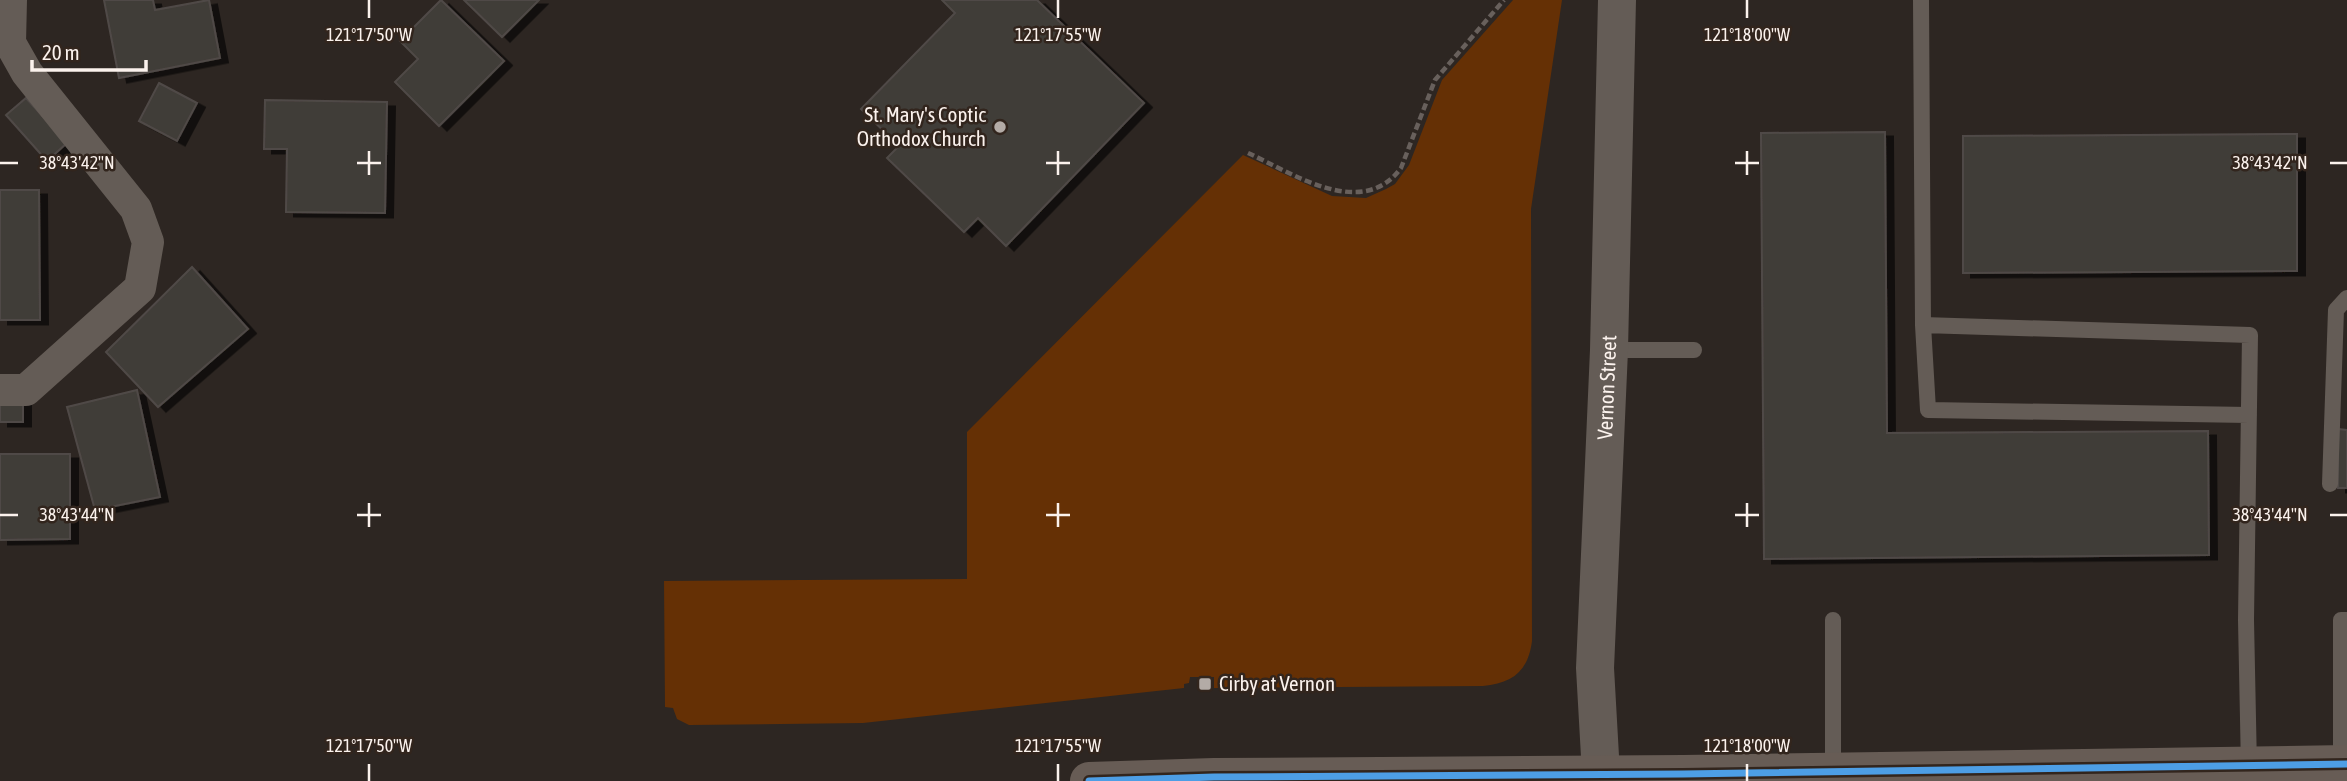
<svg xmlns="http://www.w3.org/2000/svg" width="2347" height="781" font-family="'Asap Condensed',sans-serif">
<defs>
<filter id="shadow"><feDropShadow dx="8" dy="4.5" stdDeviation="0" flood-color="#0009"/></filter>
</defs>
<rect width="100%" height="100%" fill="#2d2622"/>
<!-- green -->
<path fill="#653005" d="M1513,0h49l-31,209 1,432c-4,31 -20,42 -49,45l-269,2v-11h-24l-1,6 -5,1v4l-321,35 -174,2 -12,-6 -4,-11 -8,-1 -1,-126 303,-2v-147l276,-277 89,41 34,2 20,-9 9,-5 14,-19 33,-85z"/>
<!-- building -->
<path fill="#413c38" stroke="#504a47" stroke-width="2" filter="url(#shadow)" d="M104,0h49l2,10 54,-10 11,58 -101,20z
M441,0l63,61 -65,65 -44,-44 23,-23 -18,-18z
M464,0h75l-37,37z
M942,0h95l107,103 -138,143 -28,-28 -14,14 -77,-74 12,-12 -38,-37 94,-96z
M159,83l38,20 -20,38 -38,-20z
M26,98l41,45 -20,18 -41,-46z
M265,100l122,2 -2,111 -99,-1 1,-63h-23z
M1885,132l2,301 321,-2 1,124 -445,4 -3,-426z
M2297,134v137l-334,2v-137z
M0,190h39l1,130h-40z
M192,267l56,62 -90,78 -52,-55z
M137,390l23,107 -65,13 -28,-103z
M0,397h23v25h-23z
M2338,429l9,1v58h-9z
M0,454h70v85l-70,1z"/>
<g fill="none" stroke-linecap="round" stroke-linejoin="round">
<!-- path -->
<path stroke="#68605c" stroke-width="4.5" stroke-dasharray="7 3.5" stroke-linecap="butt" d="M1248,153c44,20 114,68 153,15l34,-88 69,-80"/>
<!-- service -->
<path stroke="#645c56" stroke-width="16" d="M1921,0l2,325 327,10 -4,285 3,148
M1923,325l5,85 321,5
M1609,350h85
M2330,484l6,-174 11,-12
M1833,620v152
M2341,764v-144h6"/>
<!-- minor -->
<path stroke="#645c56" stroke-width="32" d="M0,390h26l114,-102 8,-46 -12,-33 -109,-136 -17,-30 1,-43"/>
<!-- tertiary -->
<path stroke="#645c56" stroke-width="38" id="s1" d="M1601,774l-6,-106 14,-318 8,-350"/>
<!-- primary -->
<path stroke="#675c55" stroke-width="38" d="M1089,781l125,-4 469,-3 664,-10"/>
<!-- bus-1 casing -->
<g stroke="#32251d" stroke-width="12">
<path id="bus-1" d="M1089,781l125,-4 469,-3 664,-10"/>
</g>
<!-- bus-1 -->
<use href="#bus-1" stroke="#4d9ee5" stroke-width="7"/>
</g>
<!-- ticks -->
<path fill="none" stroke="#fbf2ed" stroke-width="2.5" d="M369,0v18M1058,0v18M1747,0v18M369,151v24M1058,151v24M1747,151v24M0,163h18M357,163h24M1046,163h24M1735,163h24M2330,163h17M369,503v24M1058,503v24M1747,503v24M0,515h18M357,515h24M1046,515h24M1735,515h24M2330,515h17M369,764v17M1058,764v17M1747,764v17"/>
<!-- markers -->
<g fill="#b3aba6" stroke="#32251d" stroke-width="2.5">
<circle cx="1000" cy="127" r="7"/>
<rect x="1198" y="677" width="14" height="14" rx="3.5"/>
</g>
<g text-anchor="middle" stroke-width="5" stroke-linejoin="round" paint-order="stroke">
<!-- poi labels -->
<g font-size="21" fill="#fbf2ed" stroke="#32251d" text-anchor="end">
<text x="986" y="122">St. Mary's Coptic<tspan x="986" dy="24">Orthodox Church</tspan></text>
<text x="1219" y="691" text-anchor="start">Cirby at Vernon</text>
</g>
<!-- street labels -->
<g font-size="21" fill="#fbf2ed" stroke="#32251d">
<text dy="7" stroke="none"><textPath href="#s1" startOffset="387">Vernon Street</textPath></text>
</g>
</g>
<g font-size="18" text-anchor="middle" fill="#fbf2ed" stroke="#32251d" stroke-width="5" stroke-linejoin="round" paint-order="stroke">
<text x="369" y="41">121°17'50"W</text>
<text x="1058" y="41">121°17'55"W</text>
<text x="1747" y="41">121°18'00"W</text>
<text x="2270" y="169">38°43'42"N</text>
<text x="77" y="169">38°43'42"N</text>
<text x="2270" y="521">38°43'44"N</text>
<text x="77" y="521">38°43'44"N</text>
<text x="369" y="752">121°17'50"W</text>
<text x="1058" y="752">121°17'55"W</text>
<text x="1747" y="752">121°18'00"W</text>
</g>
<!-- scale -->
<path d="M32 60v10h114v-10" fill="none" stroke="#fbf2ed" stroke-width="3.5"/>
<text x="42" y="60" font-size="21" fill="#fbf2ed" stroke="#32251d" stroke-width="5" paint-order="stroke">20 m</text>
</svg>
